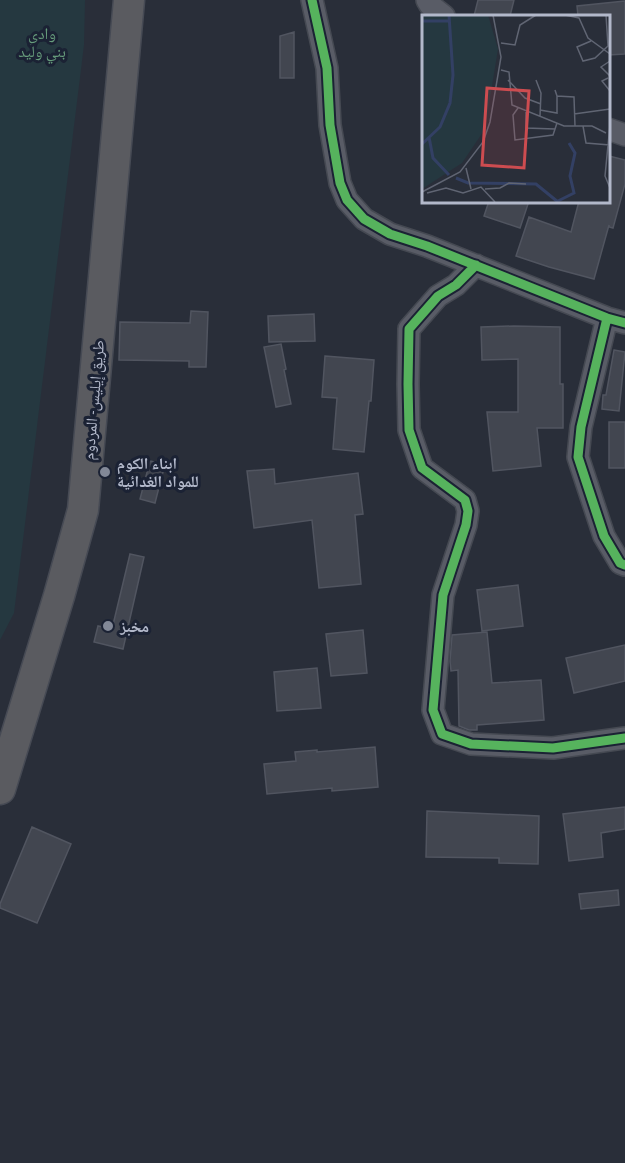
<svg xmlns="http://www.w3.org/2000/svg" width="625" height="1163" font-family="'PT Sans Narrow','Noto Naskh Arabic',sans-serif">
<rect width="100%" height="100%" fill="#292e39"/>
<!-- green -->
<path fill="#253840" d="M0,0h85l-1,45 -70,568 -14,27z"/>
<!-- building -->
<path fill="#424650" stroke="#515560" stroke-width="1.5" d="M478,0h36l-4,16h-36z
M625,1v53l-16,1v-39h-31l-1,-10z
M294,32v46h-14v-42z
M609,156l16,4v24l-12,44 -4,-1v-2l-15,54 -45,-12 -33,-11 13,-39 42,15 8,-31h30z
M489,201h40l-9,27 -36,-12z
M191,311l17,1 -2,55h-17v-6l-70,-1 1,-38 70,1z
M314,314l1,27 -46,1 -1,-26z
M514,326l46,1v57h3v44h-26l4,38 -48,5 -6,-59h31v-53l-36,1 -1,-33z
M281,344l5,25 -2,1 7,34 -15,3 -12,-60z
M614,350l11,2 -6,59 -17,-2 1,-14h3z
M325,356l49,4 -3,41h-2l-5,51 -31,-3 4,-51 -15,-1z
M609,422h16v46h-16z
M150,461l15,3 -10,39 -15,-4z
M274,469l1,15 83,-11 5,41 -8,1 6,69 -42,4 -7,-68 -58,8 -7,-57z
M130,554l14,3 -21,92 -29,-7 4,-16 14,3z
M518,585l5,41 -41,5 -5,-41z
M363,630l4,43 -36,3 -5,-42z
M487,632l5,51 49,-3 3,40 -67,5v5h-8l-10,-4 -1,-56 -7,1 -1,-10 2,-26z
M625,645v36l-51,12 -8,-35z
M317,668l4,40 -44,3 -3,-39z
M375,747l3,40 -46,4v-3l-65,6 -3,-30 32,-3 -1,-9 22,-2v2z
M625,807v22l-24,4 2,24 -34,4 -6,-47z
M427,811l112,5 -1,48 -39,-1v-5l-73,-1z
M32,827l39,17 -34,79 -37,-15v-4z
M618,890l1,15 -38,4 -2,-15z"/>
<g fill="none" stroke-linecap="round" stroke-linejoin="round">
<!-- minor casing -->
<g stroke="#454952" stroke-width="24">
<path id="minor" d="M312,0l15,68 3,57 10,58 7,17 17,19 26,15 37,12 180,72 18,5
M427,0l3,5 14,11
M608,129l17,6
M476,265l-20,20 -18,11 -29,33 -1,55 1,46 13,38 43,32 3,11 -2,14 -23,70 -10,115 9,24 29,10 82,4 72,-10
M607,318l-26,109 -3,30 26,79 16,27 5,2"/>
</g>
<!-- highway casing -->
<g stroke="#464a54" stroke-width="33">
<path id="highway" d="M0,789l59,-193 24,-86 46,-510"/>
</g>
<!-- minor -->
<use href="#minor" stroke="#595c66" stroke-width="21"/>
<!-- highway -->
<use href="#highway" stroke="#5a5b60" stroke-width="30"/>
<!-- cycleway casing -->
<g stroke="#1b2234" stroke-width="13">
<path id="cycleway" d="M312,0l15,68 3,57 10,58 7,17 17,19 26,15 37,12 180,72 18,5
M476,265l-20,20 -18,11 -29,33 -1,55 1,46 13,38 43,32 3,11 -2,14 -23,70 -10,115 9,24 29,10 82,4 72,-10
M607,318l-26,109 -3,30 26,79 16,27 5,2"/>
</g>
<!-- cycleway -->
<use href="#cycleway" stroke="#56b35d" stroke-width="9"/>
</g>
<!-- markers -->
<g fill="#828897" stroke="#1b2234" stroke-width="2">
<circle cx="105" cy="472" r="6"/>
<circle cx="108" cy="626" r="6"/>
</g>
<g text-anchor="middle" stroke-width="6" stroke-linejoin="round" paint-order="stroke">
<!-- park labels -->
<g font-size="16" fill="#679d7c" stroke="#1b2234">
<text x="42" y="39">وادي<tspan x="42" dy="18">بني وليد</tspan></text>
</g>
<!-- street labels -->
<g font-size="16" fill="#b2b8ca" stroke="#1b2234">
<text transform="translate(93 400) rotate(-85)" y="6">طريق إيليس- المردوم</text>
</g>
<!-- poi labels -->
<g font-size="16" font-weight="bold" fill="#b2b8ca" stroke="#1b2234" text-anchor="start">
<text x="117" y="469">ابناء الكوم<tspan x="117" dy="18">للمواد الغدائية</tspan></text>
<text x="120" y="632">مخبز</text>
</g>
</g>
<!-- overview -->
<g transform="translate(422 15)">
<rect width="188" height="188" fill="#292e39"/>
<path d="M0,0h66l10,34 -13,80 -23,34 -40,26z" fill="#253840"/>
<path fill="none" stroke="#334064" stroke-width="3" d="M0,6h27M7,122l4,21 16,17M0,129l18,-17 10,-24 3,-28 -4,-60M34,163l12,5 68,1 22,18M136,186l16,-8 -4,-17 5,-23 -6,-10"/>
<path fill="none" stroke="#606573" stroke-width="1.5" d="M143,0l14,3 9,20 22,16M169,26l-14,6 6,14 12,-3 13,-12 -2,-31M79,28l14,2 5,-20 16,-10M188,46l-9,6 9,9M79,55l8,2 3,33 52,21h28l14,7M186,63l-6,3 8,10M86,65l17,18 16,6M114,65l5,13 -1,23M133,75l2,6 17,1 1,29M96,93l-5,7 2,25 38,-5 4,-12M118,95l17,3v-17M104,97v16l29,1M152,99l36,-5M188,110l-5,51 5,12M161,111l3,17 24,2M44,153l5,21M63,174l15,-1 9,-5 17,1M0,177l38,-20 23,-30 7,-20 11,-65 -8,-42M5,178l19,-5 17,5 18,-6 14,15"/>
<path fill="#cd4c50" fill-opacity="0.15" stroke="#cd4c50" stroke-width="3" d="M65,73l42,3 -5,77 -42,-3z"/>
<rect width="188" height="188" fill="none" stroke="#b2b8ca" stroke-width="3"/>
</g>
</svg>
